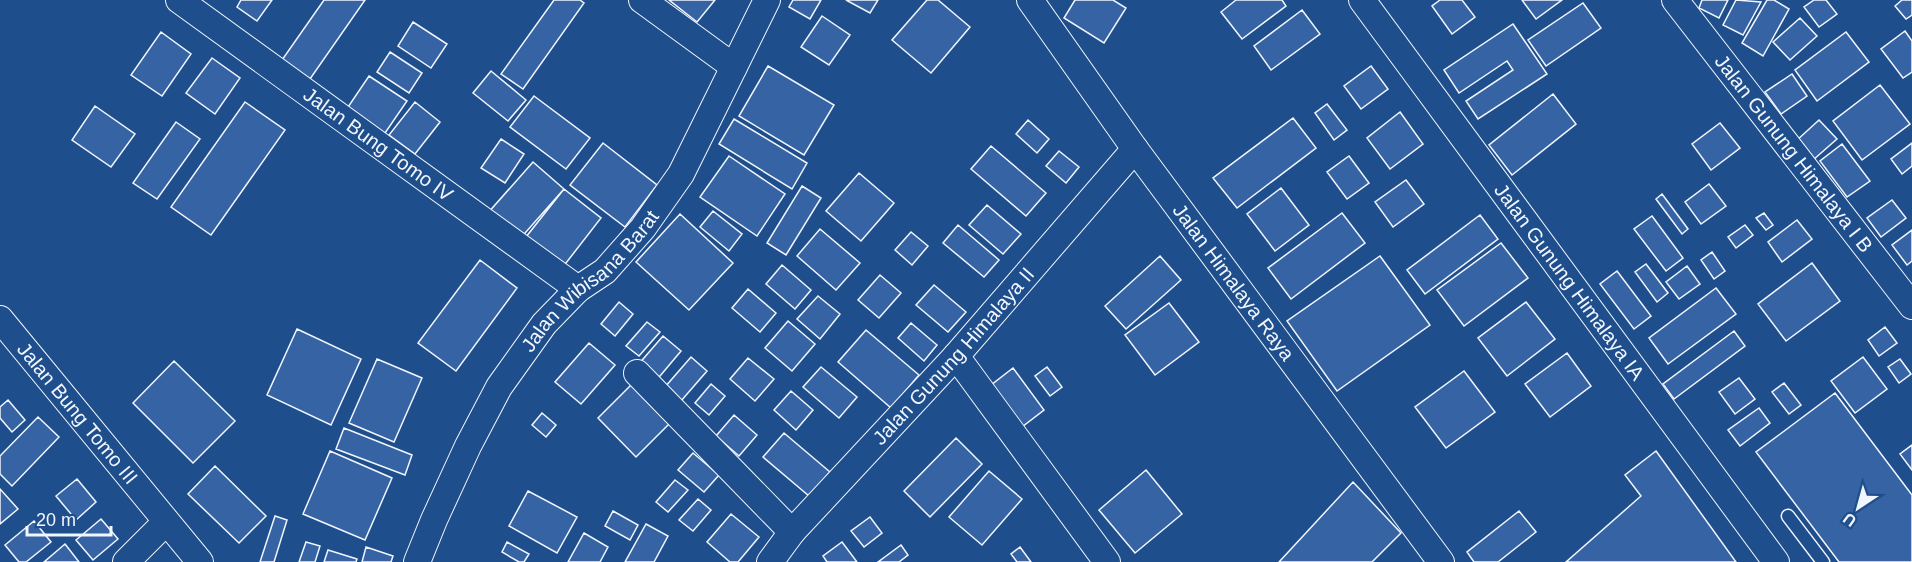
<svg xmlns="http://www.w3.org/2000/svg" width="1912" height="562" font-family="Arial,sans-serif">
<rect width="100%" height="100%" fill="#1f4e8c"/>
<!-- building -->
<path fill="#3563a3" stroke="#f2f6ff" stroke-width="1.5" d="M241,0h31l-15,21 -20,-14z
M324,0h41l-55,79 -28,-19z
M554,0h26l4,3 -61,86 -22,-15z
M669,0h46l-18,22z
M793,0h28l-11,19 -21,-12z
M846,0h32l-8,13z
M927,0h11l32,27 -39,46 -39,-33z
M1075,0h38l13,8 -22,35 -40,-25z
M1236,0h46l4,6 -44,33 -21,-27z
M1440,0h22l13,17 -23,17 -20,-28z
M1522,0h40l-26,19z
M1702,0h26l-9,18 -20,-10z
M1736,0l25,2 -18,33 -20,-10z
M1767,0h7l15,9 -26,47 -21,-13z
M1814,0h12l11,14 -18,13 -15,-20z
M1902,0h10v15l-6,4 -11,-13z
M1583,3l18,25 -55,38 -18,-26z
M1302,10l18,24 -49,36 -17,-24z
M822,16l28,19 -21,30 -28,-18z
M1800,18l17,18 -27,24 -17,-18z
M413,22l34,22 -16,24 -33,-22z
M1513,24l34,50 -69,45 -12,-18 47,-31 -6,-9 -48,32 -15,-23z
M1905,31l7,10v31l-9,6 -22,-29z
M161,32l30,22 -29,42 -31,-21z
M1846,32l23,30 -52,39 -22,-31z
M390,52l32,21 -13,20 -32,-21z
M212,58l28,20 -25,36 -29,-21z
M768,66l66,39 -30,50 -65,-39z
M1371,66l17,23 -27,20 -17,-23z
M491,71l35,29 -18,21 -35,-28z
M1792,74l15,22 -26,18 -16,-22z
M369,76l38,25 -24,35 -37,-26z
M1880,85l30,39 -48,36 -29,-39z
M1553,94l23,30 -64,51 -23,-30z
M534,96l56,42 -24,31 -56,-42z
M245,102l40,28 -74,105 -40,-28z
M415,102l25,20 -25,32 -26,-19z
M1327,104l20,26 -13,10 -19,-27z
M95,106l40,28 -24,33 -39,-27z
M1400,112l23,32 -33,25 -23,-31z
M1293,118l23,30 -79,60 -24,-30z
M734,119l73,44 -15,26 -73,-45z
M1028,120l21,19 -12,14 -21,-19z
M1819,120l18,19 -24,21 -17,-19z
M176,122l24,17 -43,60 -24,-16z
M1720,123l20,25 -29,22 -19,-26z
M501,139l23,15 -19,29 -24,-15z
M603,143l54,42 -32,42 -55,-42z
M1912,143v23l-10,8 -11,-15z
M1842,144l28,37 -23,16 -27,-36z
M991,146l55,47 -20,23 -55,-47z
M1059,151l20,16 -13,16 -20,-17z
M729,156l56,38 -28,42 -57,-39z
M1349,156l20,27 -22,16 -20,-27z
M533,162l31,27 -46,52 -31,-27z
M859,173l35,30 -33,38 -35,-30z
M1406,180l18,24 -31,23 -18,-25z
M1709,184l17,22 -25,18 -16,-22z
M802,186l19,12 -35,57 -19,-12z
M1281,188l28,37 -34,26 -28,-37z
M564,189l37,29 -42,54 -37,-30z
M1662,194l26,35 -6,5 -26,-35z
M1892,200l14,18 -25,19 -14,-19z
M987,205l34,29 -18,20 -34,-29z
M713,211l29,23 -13,17 -29,-24z
M1342,213l23,30 -74,56 -23,-31z
M1764,213l9,12 -7,5 -10,-12z
M680,214l53,49 -44,47 -53,-48z
M1480,215l18,24 -73,55 -18,-24z
M1652,216l31,42 -17,13 -32,-42z
M1797,220l15,19 -30,23 -14,-20z
M958,225l41,35 -15,17 -41,-34z
M1745,225l8,10 -17,13 -8,-11z
M820,229l40,34 -24,27 -39,-34z
M1912,230v31l-5,4 -15,-20z
M911,232l17,14 -16,19 -17,-15z
M1501,243l27,35 -64,48 -27,-36z
M1712,252l13,19 -11,8 -13,-19z
M1160,256l21,24 -55,49 -21,-23z
M1380,256l50,69 -93,66 -50,-70z
M480,260l37,28 -61,83 -38,-28z
M1812,263l28,38 -54,40 -28,-37z
M1646,264l22,29 -11,9 -22,-30z
M782,265l29,25 -16,19 -29,-25z
M1687,266l13,18 -21,15 -13,-17z
M1617,271l34,45 -17,13 -34,-45z
M880,275l21,18 -22,25 -21,-18z
M934,285l32,27 -18,20 -32,-27z
M1716,288l20,26 -68,50 -19,-26z
M748,289l28,24 -16,19 -28,-24z
M818,296l22,18 -20,25 -23,-20z
M619,302l14,12 -18,22 -14,-12z
M1526,302l29,37 -48,37 -29,-38z
M1169,303l30,39 -44,33 -30,-40z
M788,321l27,23 -23,27 -27,-23z
M647,322l13,10 -21,24 -13,-10z
M911,323l26,22 -13,16 -26,-23z
M1885,327l12,16 -18,13 -11,-16z
M297,329l64,30 -30,66 -64,-30z
M866,330l53,45 -28,33 -53,-46z
M1734,331l11,15 -71,53 -11,-15z
M663,336l18,15 -26,31 -18,-16z
M589,343l26,22 -34,39 -26,-22z
M1567,353l24,33 -41,31 -25,-33z
M691,357l16,14 -26,30 -16,-14z
M1863,357l24,32 -32,24 -24,-32z
M748,358l26,21 -19,22 -25,-22z
M377,359l45,19 -28,64 -45,-19z
M1900,359l11,15 -12,9 -11,-16z
M174,361l61,60 -42,42 -60,-60z
M821,367l36,30 -18,21 -36,-31z
M1047,367l15,20 -12,9 -15,-20z
M1013,368l31,42 -26,20 -32,-41z
M1464,371l31,41 -49,36 -31,-41z
M1739,378l16,21 -20,15 -16,-22z
M1784,383l17,22 -12,9 -17,-22z
M711,384l14,12 -16,19 -14,-12z
M631,385l38,39 -33,33 -38,-39z
M791,391l22,19 -17,20 -22,-20z
M1835,393l77,102v67h-73l-83,-110z
M8,400l17,20 -13,12 -12,-14v-11z
M1759,408l11,15 -30,23 -12,-16z
M542,413l14,12 -10,12 -14,-12z
M734,415l23,20 -18,21 -23,-20z
M38,417l21,20 -47,49 -12,-12v-18z
M344,428l68,27 -7,20 -69,-26z
M784,433l46,39 -21,24 -46,-39z
M956,438l26,26 -52,53 -26,-26z
M1912,445v25l-12,-16z
M330,451l62,27 -27,62 -62,-26z
M1656,451l80,111h-170l75,-66 -16,-21z
M693,453l26,22 -15,17 -26,-22z
M215,466l51,50 -27,27 -51,-49z
M1146,470l36,44 -47,39 -36,-43z
M989,471l33,28 -40,46 -33,-28z
M77,479l19,23 -20,18 -20,-24z
M675,480l13,10 -20,22 -12,-10z
M1353,482l48,51 -29,29h-93z
M0,489l18,20 -18,15z
M528,491l49,26 -20,36 -48,-27z
M698,499l13,11 -18,21 -14,-11z
M613,511l25,14 -8,15 -25,-14z
M1519,511l17,21 -38,30h-24l-7,-10z
M731,514l28,23 -21,25h-8l-23,-20z
M275,516l12,4 -13,42h-14z
M870,517l12,16 -18,14 -13,-16z
M101,519l17,20 -25,21 -17,-20z
M34,521l17,21 -25,20h-7l-14,-17z
M646,524l22,12 -14,26h-29z
M584,533l24,14 -8,15h-32z
M306,542l14,4 -5,16h-16z
M507,542l22,12 -5,8h-5l-17,-10z
M842,542l15,20h-30l-4,-6z
M65,544l14,18h-35z
M901,545l7,10 -9,7h-21z
M366,547l27,9 -2,6h-29z
M1020,547l11,15h-14l-6,-8z
M328,550l29,9 -1,3h-32z"/>
<g fill="none" stroke-linecap="round" stroke-linejoin="round">
<!-- lane casing -->
<g stroke="#f2f6ff" stroke-width="15">
<path id="lane" d="M1788,516l35,46"/>
</g>
<!-- street casing -->
<g stroke="#f2f6ff" stroke-width="28">
<g id="street">
<path id="s1" d="M179,0l399,289"/>
<path d="M642,0l92,67"/>
<path id="s2" d="M1030,0l105,149 306,413"/>
<path id="s3" d="M1362,0l414,562"/>
<path id="s4" d="M1675,0l237,306"/>
<path id="s5" d="M0,319l200,243"/>
<path d="M956,356l151,206"/>
<path d="M637,373l155,159"/>
<path d="M126,562l40,-40"/>
<path id="s6" d="M417,562l17,-42 34,-74 31,-59 45,-63 34,-35 27,-18 38,-43 38,-54 86,-174"/>
<path id="s7" d="M770,562l22,-30 164,-176 179,-207"/>
</g>
</g>
<!-- lane -->
<use href="#lane" stroke="#1f4e8c" stroke-width="12"/>
<!-- street -->
<use href="#street" stroke="#1f4e8c" stroke-width="26"/>
</g>
<g text-anchor="middle" stroke-width="4.5" stroke-linejoin="round" paint-order="stroke">
<!-- street labels -->
<g font-size="20" fill="#f2f6ff" stroke="#1f4e8c">
<text dy="7" stroke="none"><textPath href="#s1" startOffset="246">Jalan Bung Tomo IV</textPath></text>
<text dy="7" stroke="none"><textPath href="#s4" startOffset="194">Jalan Gunung Himalaya I B</textPath></text>
<text dy="7" stroke="none"><textPath href="#s6" startOffset="334">Jalan Wibisana Barat</textPath></text>
<text dy="7" stroke="none"><textPath href="#s3" startOffset="350">Jalan Gunung Himalaya IA</textPath></text>
<text dy="7" stroke="none"><textPath href="#s2" startOffset="348">Jalan Himalaya Raya</textPath></text>
<text dy="7" stroke="none"><textPath href="#s7" startOffset="276">Jalan Gunung Himalaya II</textPath></text>
<text dy="7" stroke="none"><textPath href="#s5" startOffset="122">Jalan Bung Tomo III</textPath></text>
</g>
</g>
<!-- north arrow -->
<g transform="translate(1858 508) rotate(216)" stroke="#1f4e8c" stroke-width="4.5" paint-order="stroke">
<path d="M0-4.5L10 22L0 15L-10 22Z" fill="#f2f6ff"/>
<text y="-9" font-size="16" font-weight="bold" text-anchor="middle" fill="#f2f6ff">U</text>
</g>
<!-- scale -->
<path d="M27 526v9h84v-9" fill="none" stroke="#f2f6ff" stroke-width="3"/>
<text x="36" y="526" font-size="18" fill="#f2f6ff" stroke="#1f4e8c" stroke-width="4.5" paint-order="stroke">20 m</text>
</svg>
